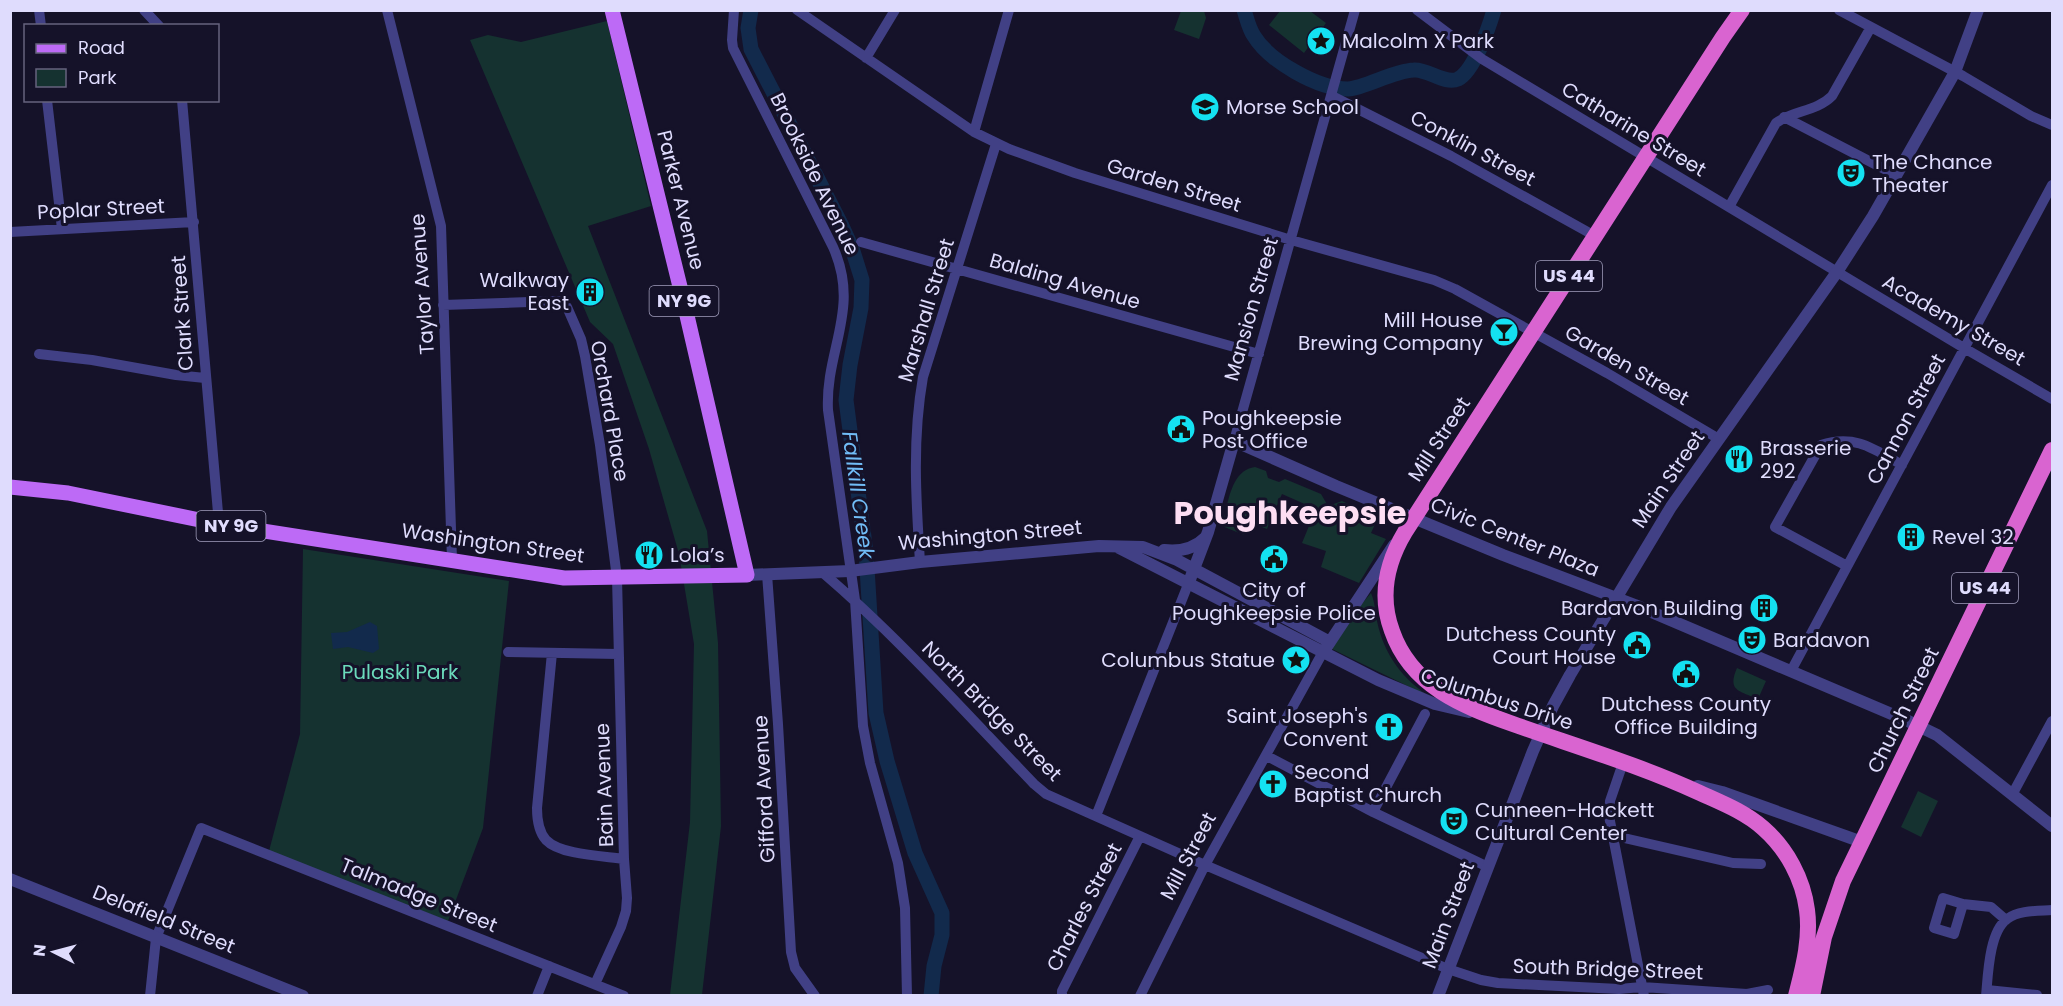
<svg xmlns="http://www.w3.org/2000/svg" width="2063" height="1006" font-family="Poppins,sans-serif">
<rect width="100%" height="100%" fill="#151229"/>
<!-- green -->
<path fill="#153230" d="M1181,11h23l2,7 -7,21 -25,-9z
M1280,11h30l16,12 -22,30 -35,-28z
M607,21l44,185 -63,20 119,305 11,112 3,183 -19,169h-32l20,-173 4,-178 -15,-90 -30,-105 -36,-105 -23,-22 -120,-282 18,-5 33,7z
M1255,467l11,4 2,7 11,4 6,-3 36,15 7,12 14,-5 36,17 -7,15 15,6 -27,44 -38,-16 5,-16 -24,-8 14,-34 -34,-15 -15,35 -18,-7 -5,13 -22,-9c6,-20 8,-56 33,-59z
M303,549l206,32 -26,247 -35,93 -179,-70 31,-117z
M1371,593c4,9 4,19 6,28 7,34 26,59 55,77l-102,-50 13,-22z
M1737,668l29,13 -8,18c-19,-8 -31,-8 -21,-31z
M1918,791l20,10 -17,36 -20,-10z"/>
<!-- water -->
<path fill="#122a4c" d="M370,622l7,4 2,23 -6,4 -25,-6 -15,2 -2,-16 16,-1z"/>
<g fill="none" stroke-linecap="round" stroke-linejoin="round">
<!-- river -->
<path stroke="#122a4c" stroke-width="15" d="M751,10l-3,18 3,21 91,177 10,22 10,32 -1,28 -11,57 -4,35 20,152 10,161 11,48 28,92 27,60v22l-8,31 -3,30
M1244,10c3,9 5,19 10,26 15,25 64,53 94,53 18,-1 44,-18 66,-19 14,-1 31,15 44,9 16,-8 31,-52 36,-69"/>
<!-- minor -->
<path stroke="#414085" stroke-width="10" d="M39,10l2,16
M144,10l15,16
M387,10l54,216 11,334
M734,10l-2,30 1,8 100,199c28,62 -8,103 -5,163l27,190 8,126 7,37 28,100 7,45 2,88
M797,10l177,122 35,17 66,24 216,67 143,40 21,9 152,84 112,66
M1417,10l65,49 482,289 88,51
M1839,10l124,66 68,40 21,9
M866,58l29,-48
M1332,96l119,60 144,80
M47,100l15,129
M182,100l37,424
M1784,117l112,58
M974,132l35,-122
M1729,207l47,-84c17,-13 40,-11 56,-27l39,-69
M10,232l184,-10
M861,242l398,112
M443,305l115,-4 9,6 14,32 4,17 15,89 17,133 7,281 3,39 -1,13 -5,16 -26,57
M39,354l53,6 84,15 29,3
M1234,441l121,-431
M920,562c-4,-62 -8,-123 3,-185l73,-233
M1847,566l-72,-39 46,-82c34,-11 53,4 81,20
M822,572c76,65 143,140 212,212l12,10 159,71 243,104 33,11 17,3 121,6 23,-2 105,7 21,-4
M767,574l11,150 13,228 4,16 20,28
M508,652l110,2
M552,653l-15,155c0,11 1,23 9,32 14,15 58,16 78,19
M1791,671l261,-486
M1267,756l106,56 115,55
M1623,763l-13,38 -1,15 35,180
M2012,795l40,-74
M1373,812l52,-98
M1096,816l93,-234
M1611,835l122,28 28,1
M1963,904l-9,30 -20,-6 9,-30 20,6 28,3 15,13
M1987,990l50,5
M150,996l6,-58 45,-110 423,168
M537,996l12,-30
M1062,996v-5l78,-155
M1140,996l65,-131 118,-213
M1986,996c2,-21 3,-64 21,-77 12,-9 31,-8 45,-9"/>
<!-- tertiary -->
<path stroke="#414085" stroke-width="12" d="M1119,548l259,132 57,24 34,8
M1164,550c16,2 30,-1 42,-13
M747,575l103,-4 70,-9 179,-16 44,1 34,13 153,82
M1189,582l19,-50 26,-91 102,45 167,69 132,50 273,116 29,14 115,91
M1326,648l68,-103
M1698,786l24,6 140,50
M10,879l293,117
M1438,996l95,-245 20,-45 17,-31 101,-168 166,-235 36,-56 82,-144 23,-62"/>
<!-- primary -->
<path stroke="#bd6af6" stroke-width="15" d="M10,487l58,6 151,31 345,54 183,-3 -62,-268 -73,-297"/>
<!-- trunk -->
<path stroke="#d964d0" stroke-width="16" d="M1742,10l-19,27 -318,495c-18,30 -26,64 -13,99 19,55 70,75 121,93 62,22 126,41 187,69 22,10 45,19 63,35 24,21 40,51 44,82 4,29 -4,58 -11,86
M1812,996l12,-59 19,-56 209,-431"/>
</g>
<!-- icons -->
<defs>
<g id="sight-disc" transform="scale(1.5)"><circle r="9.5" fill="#14e1f1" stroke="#151229"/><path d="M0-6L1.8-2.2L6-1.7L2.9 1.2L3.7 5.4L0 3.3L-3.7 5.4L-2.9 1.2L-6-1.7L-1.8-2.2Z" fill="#111"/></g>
<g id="school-disc" transform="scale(1.5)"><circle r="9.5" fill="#14e1f1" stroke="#151229"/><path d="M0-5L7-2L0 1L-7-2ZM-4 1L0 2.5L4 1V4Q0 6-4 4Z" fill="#111"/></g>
<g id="theatre-disc" transform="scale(1.5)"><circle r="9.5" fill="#14e1f1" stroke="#151229"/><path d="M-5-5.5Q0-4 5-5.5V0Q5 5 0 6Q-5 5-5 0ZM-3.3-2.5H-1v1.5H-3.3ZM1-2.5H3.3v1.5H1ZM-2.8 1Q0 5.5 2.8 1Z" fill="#111"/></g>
<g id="building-disc" transform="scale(1.5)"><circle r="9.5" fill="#14e1f1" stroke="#151229"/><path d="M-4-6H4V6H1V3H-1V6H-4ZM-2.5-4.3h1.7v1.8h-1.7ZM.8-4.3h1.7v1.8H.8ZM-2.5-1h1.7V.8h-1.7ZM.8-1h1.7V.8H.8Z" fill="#111"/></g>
<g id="bar-disc" transform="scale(1.5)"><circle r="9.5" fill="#14e1f1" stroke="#151229"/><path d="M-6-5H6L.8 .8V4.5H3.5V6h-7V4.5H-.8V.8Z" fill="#111"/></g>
<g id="civic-disc" transform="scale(1.5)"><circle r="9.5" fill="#14e1f1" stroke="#151229"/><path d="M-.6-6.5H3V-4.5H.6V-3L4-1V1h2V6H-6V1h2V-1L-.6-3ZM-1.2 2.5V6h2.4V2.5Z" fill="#111"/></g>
<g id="restaurant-disc" transform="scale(1.5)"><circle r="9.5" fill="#14e1f1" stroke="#151229"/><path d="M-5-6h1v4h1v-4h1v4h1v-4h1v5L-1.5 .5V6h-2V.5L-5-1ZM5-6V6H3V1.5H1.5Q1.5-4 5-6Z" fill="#111"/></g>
<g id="church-disc" transform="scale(1.5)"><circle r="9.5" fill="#14e1f1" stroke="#151229"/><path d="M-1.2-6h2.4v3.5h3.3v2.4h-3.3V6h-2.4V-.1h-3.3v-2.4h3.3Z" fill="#111"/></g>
</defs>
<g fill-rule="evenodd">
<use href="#sight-disc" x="1321" y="41"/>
<use href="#school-disc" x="1205" y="107"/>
<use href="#theatre-disc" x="1851" y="173"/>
<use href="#building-disc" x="590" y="292"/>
<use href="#bar-disc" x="1504" y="332"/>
<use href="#civic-disc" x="1181" y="429"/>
<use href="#restaurant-disc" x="1739" y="459"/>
<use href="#building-disc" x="1911" y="537"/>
<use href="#restaurant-disc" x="649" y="555"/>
<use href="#civic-disc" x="1274" y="559"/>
<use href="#building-disc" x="1764" y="608"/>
<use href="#theatre-disc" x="1752" y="640"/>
<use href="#civic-disc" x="1637" y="645"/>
<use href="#sight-disc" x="1296" y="660"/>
<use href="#civic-disc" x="1686" y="674"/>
<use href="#church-disc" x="1389" y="727"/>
<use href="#church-disc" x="1273" y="784"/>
<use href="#theatre-disc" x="1454" y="821"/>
</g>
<g text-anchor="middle" stroke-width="6" stroke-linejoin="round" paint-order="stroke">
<!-- shield labels -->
<g fill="#151229" stroke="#a29fbd" stroke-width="1.5">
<rect x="1536" y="261" width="66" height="30" rx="4.5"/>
<rect x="649.5" y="286" width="69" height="30" rx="4.5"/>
<rect x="196.5" y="511" width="69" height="30" rx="4.5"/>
<rect x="1952" y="573" width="66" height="30" rx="4.5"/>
</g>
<g font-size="18" font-weight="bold" fill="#dfdcfd">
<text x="1569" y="282">US 44</text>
<text x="684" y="307">NY 9G</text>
<text x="231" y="532">NY 9G</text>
<text x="1985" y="594">US 44</text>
</g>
<!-- poi labels -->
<g font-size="20" fill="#dfdcfd" stroke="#151229" text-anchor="start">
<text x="1342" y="48">Malcolm X Park</text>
<text x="1226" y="114">Morse School</text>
<text x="1872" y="169">The Chance<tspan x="1872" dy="23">Theater</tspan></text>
<text x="569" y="287" text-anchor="end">Walkway<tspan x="569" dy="23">East</tspan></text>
<text x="1483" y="327" text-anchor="end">Mill House<tspan x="1483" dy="23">Brewing Company</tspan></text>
<text x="1202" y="425">Poughkeepsie<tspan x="1202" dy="23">Post Office</tspan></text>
<text x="1760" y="455">Brasserie<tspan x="1760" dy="23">292</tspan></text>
<text x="1932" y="544">Revel 32</text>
<text x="670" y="562">Lola’s</text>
<text x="1274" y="597" text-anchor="middle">City of<tspan x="1274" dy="23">Poughkeepsie Police</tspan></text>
<text x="1743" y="615" text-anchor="end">Bardavon Building</text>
<text x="1616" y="641" text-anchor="end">Dutchess County<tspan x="1616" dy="23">Court House</tspan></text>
<text x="1773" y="647">Bardavon</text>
<text x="1275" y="667" text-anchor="end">Columbus Statue</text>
<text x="1686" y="711" text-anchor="middle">Dutchess County<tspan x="1686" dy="23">Office Building</tspan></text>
<text x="1368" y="723" text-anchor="end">Saint Joseph's<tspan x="1368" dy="23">Convent</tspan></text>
<text x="1294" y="779">Second<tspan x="1294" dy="23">Baptist Church</tspan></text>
<text x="1475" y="817">Cunneen-Hackett<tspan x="1475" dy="23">Cultural Center</tspan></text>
</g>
<!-- street labels -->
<g font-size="20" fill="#dfdcfd" stroke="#151229">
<text transform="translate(1634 129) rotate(31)" y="7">Catharine Street</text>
<text transform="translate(1473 148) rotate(28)" y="7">Conklin Street</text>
<text transform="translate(815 174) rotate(64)" y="7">Brookside Avenue</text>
<text transform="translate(1174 185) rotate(17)" y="7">Garden Street</text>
<text transform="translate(681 200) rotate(76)" y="7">Parker Avenue</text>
<text transform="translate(101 209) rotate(-3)" y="7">Poplar Street</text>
<text transform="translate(1065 281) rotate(16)" y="7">Balding Avenue</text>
<text transform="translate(422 284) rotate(-94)" y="7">Taylor Avenue</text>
<text transform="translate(1251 309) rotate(-74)" y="7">Mansion Street</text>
<text transform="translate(926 310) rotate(-73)" y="7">Marshall Street</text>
<text transform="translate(182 313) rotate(-94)" y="7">Clark Street</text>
<text transform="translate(1954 320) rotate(30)" y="7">Academy Street</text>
<text transform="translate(1627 365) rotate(30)" y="7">Garden Street</text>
<text transform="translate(610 411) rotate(80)" y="7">Orchard Place</text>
<text transform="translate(1906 419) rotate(-62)" y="7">Cannon Street</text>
<text transform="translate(1439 439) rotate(-57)" y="7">Mill Street</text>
<text transform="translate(1668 479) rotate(-56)" y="7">Main Street</text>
<text transform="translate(990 535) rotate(-5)" y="7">Washington Street</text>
<text transform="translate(1515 537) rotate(22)" y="7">Civic Center Plaza</text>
<text transform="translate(493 543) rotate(8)" y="7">Washington Street</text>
<text transform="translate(1497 699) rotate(18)" y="7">Columbus Drive</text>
<text transform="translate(1903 710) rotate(-64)" y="7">Church Street</text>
<text transform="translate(992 711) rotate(45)" y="7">North Bridge Street</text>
<text transform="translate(604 785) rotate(-92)" y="7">Bain Avenue</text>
<text transform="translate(764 789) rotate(-93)" y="7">Gifford Avenue</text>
<text transform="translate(1188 856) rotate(-62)" y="7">Mill Street</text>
<text transform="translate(419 895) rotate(22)" y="7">Talmadge Street</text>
<text transform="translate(1084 907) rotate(-63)" y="7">Charles Street</text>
<text transform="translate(1448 915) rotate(-69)" y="7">Main Street</text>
<text transform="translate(164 919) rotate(22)" y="7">Delafield Street</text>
<text transform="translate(1608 969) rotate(2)" y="7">South Bridge Street</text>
</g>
<!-- park labels -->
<g font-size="20" fill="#6bdabb" stroke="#151229">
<text x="400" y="679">Pulaski Park</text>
</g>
<!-- water labels -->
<g font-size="21" font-style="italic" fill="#71bcf6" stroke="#151229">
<text transform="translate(858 495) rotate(82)" y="7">Fallkill Creek</text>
</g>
<!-- town labels -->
<g font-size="32" font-weight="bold" fill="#fddef3" stroke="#151229">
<text x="1290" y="524">Poughkeepsie</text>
</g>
</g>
<!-- border -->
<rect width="2063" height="1006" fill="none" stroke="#dfdcfd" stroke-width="24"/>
<!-- legend -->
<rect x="24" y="24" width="195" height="78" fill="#151229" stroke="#66637e" stroke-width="1.5"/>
<rect x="36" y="44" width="30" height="9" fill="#bd6af6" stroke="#66637e" stroke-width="1.5"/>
<text x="78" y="54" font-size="18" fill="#dfdcfd">Road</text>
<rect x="36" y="69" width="30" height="18" fill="#153230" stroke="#66637e" stroke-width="1.5"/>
<text x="78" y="84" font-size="18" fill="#dfdcfd">Park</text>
<!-- north arrow -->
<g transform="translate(54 952) rotate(276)" stroke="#151229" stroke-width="4.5" paint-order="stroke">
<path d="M0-4.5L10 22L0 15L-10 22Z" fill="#dfdcfd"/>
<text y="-9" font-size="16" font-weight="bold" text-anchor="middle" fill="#dfdcfd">N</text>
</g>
</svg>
